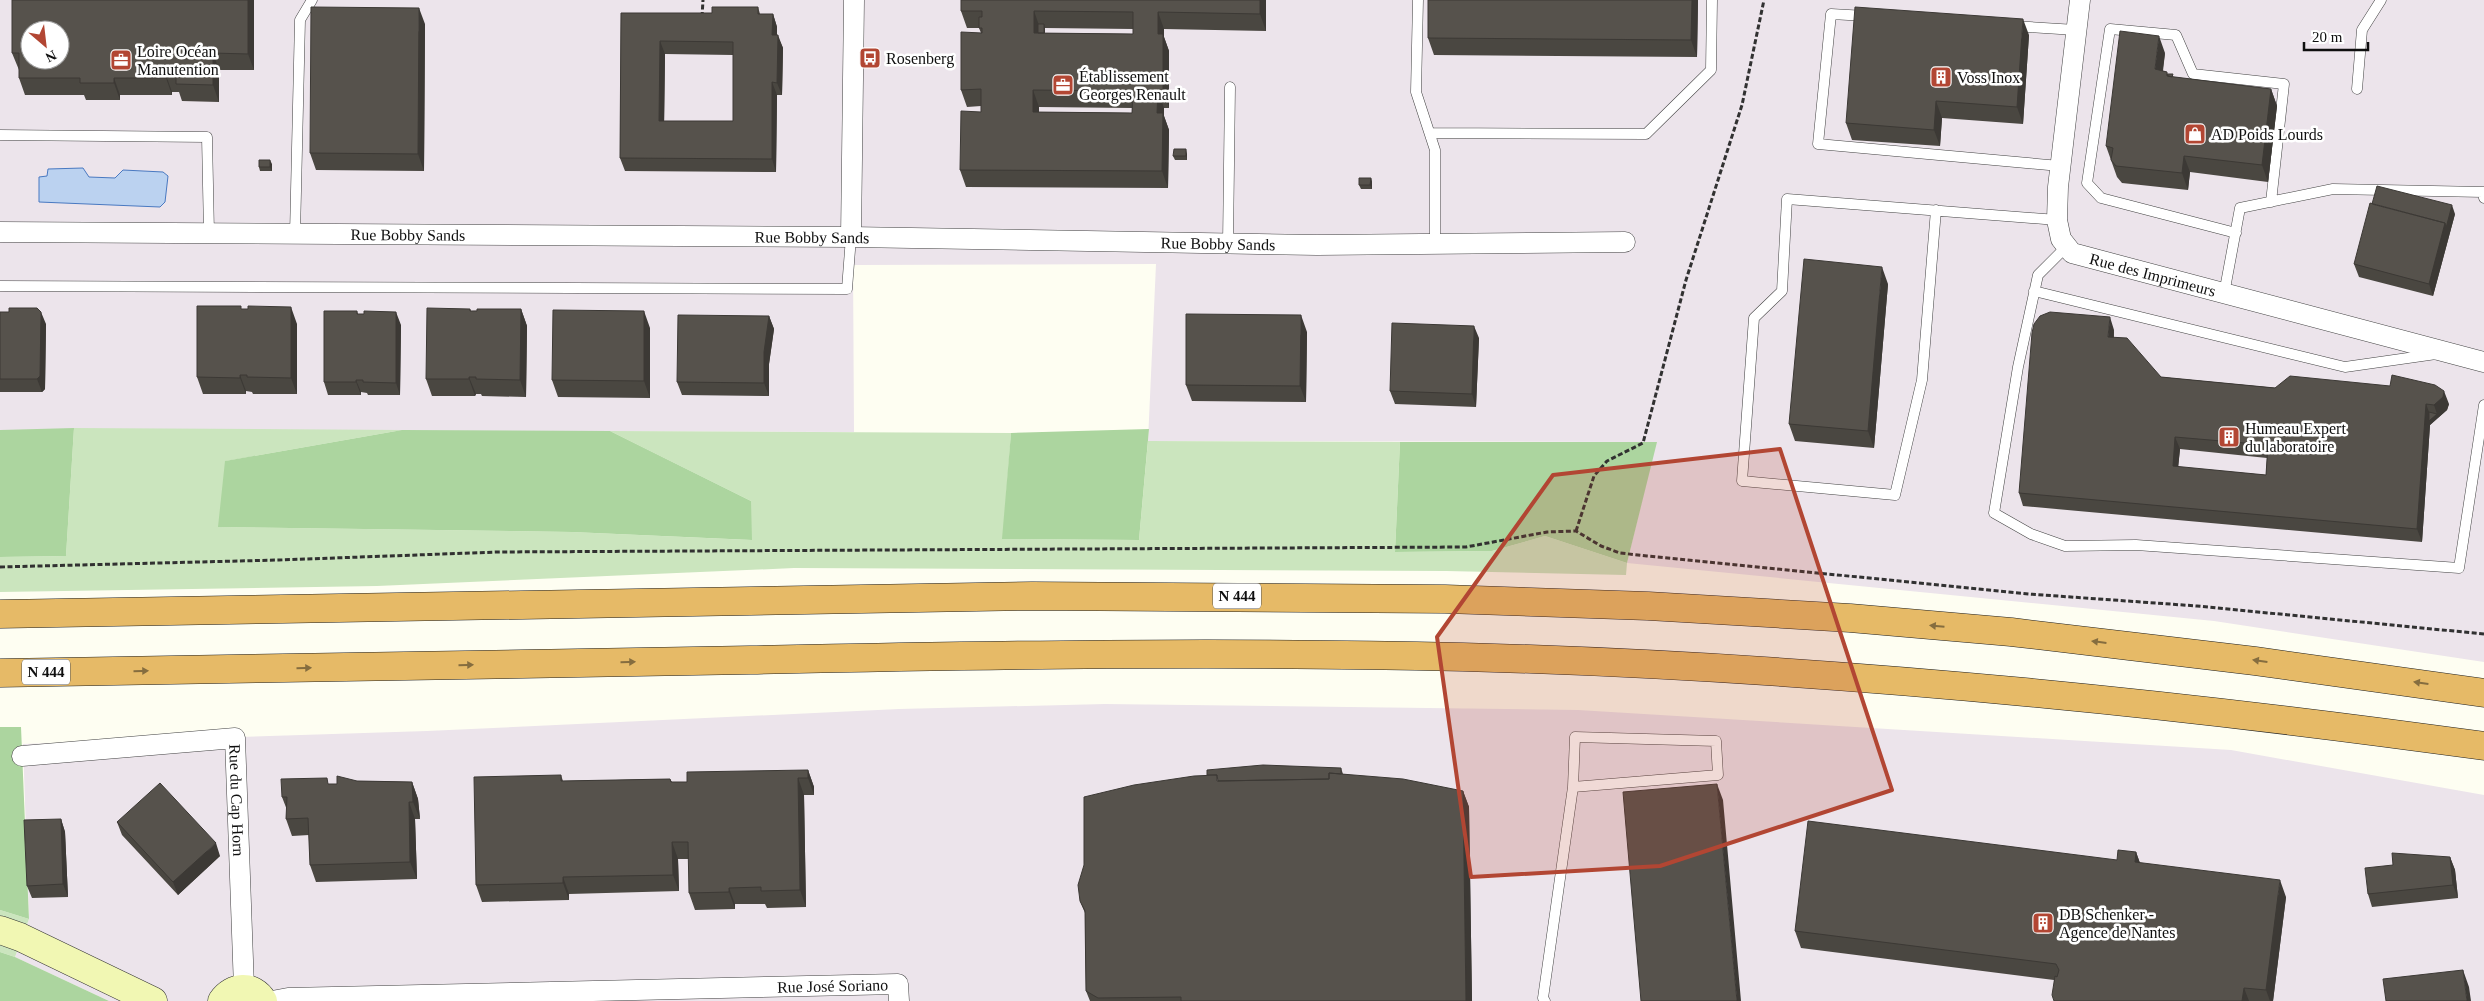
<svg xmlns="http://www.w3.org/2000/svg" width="2484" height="1001" font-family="Georgia,serif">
<rect width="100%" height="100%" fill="#fefef2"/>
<!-- industrial -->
<path fill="#ece4eb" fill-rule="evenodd" d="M0,0h2484v662l-270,-41 -587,-58 29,-121 -508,-1 8,-177 -303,1 1,167 -854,-2zM30,30h30v30h-30z
M1105,704l473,6 653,40 253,45v206h-2375l-94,-44 14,-38 -6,-175 404,-13 472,-22z"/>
<!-- green -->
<path fill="#cbe5be" d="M74,428l328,2 -176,31 -7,66 353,5 179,8v-39l-141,-70 401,2 -8,106 136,1 9,-99 252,1 -5,110 97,-1 53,-15 82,27 -1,12 -180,-4 -652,-3 -417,18 -377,6v-35l66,-1z
M0,910l29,9 -14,38 -15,-5z"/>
<!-- forest -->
<path fill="#acd59f" d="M74,428l-8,128 -66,1v-127z
M1149,429l-10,111 -137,-1 9,-106z
M402,430l208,1 141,70 1,39 -180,-8 -354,-5 7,-66z
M1400,442h257l-30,121 -82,-27 -53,15 -97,1z
M0,727h21l8,192 -29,-9z
M0,952l15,5 94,44h-109z"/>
<!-- water -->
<path fill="#bbd2f0" stroke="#4979c1" d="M83,168l6,9 26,1 8,-8 40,2 5,4 -3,26 -5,5 -121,-5v-25l8,-1 1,-7z"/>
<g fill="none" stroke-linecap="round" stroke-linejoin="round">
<!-- lane casing -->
<g stroke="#424242" stroke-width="11">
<path id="lane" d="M1418,0l-2,92 19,58v93
M1866,16l-35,-2 -13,130 242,22
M2012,26l64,4
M2357,89l5,-59 19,-30
M1430,133l216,1 65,-64 1,-70
M0,135l207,2 2,96
M1936,210l-14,170 -27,115 -153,-14 12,-163 28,-27 5,-92 270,21
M2236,233l-135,-35 -14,-15 23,-154 66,6 17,39 91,10 -13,118
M295,234l5,-214 12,-20
M1228,243l2,-156
M2067,246l-29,29 -20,92 -24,146 37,21 34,12 71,-1 323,23 25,-163
M0,286l847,3 4,-52
M2034,291l311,76 91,-13
M2224,294l16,-86 93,-19 150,3 1,6
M1545,1001l-2,-3 30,-211 2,-50 141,4 2,34 -145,12"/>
</g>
<!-- street casing -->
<g stroke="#424242" stroke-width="21">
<g id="street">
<path id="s1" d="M2080,0l-22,187 -1,33 4,19 11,14 412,109"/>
<path id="s2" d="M0,232l851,5 466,8 308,-3"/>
<path d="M851,237l3,-237"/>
<path id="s3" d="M22,756l213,-18 9,250"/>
<path id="s4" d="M272,1001l16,-3 610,-14 1,17"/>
</g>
</g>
<!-- secondary casing -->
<g stroke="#313131" stroke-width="29">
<path id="secondary" d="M0,930l20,7 133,64
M222,1001c10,-15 31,-17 41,0"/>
</g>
<!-- highway casing -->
<g stroke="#202020" stroke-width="29">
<path id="highway" d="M0,614l1032,-18 413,3 203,7 202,12 161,14 244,29 229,32
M0,673c250,-4 500,-9 750,-13 238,-5 475,-9 713,-3 342,9 682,42 1021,89"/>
</g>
<!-- path -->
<path stroke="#313131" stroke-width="3" stroke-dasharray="5 2.5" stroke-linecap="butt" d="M702,17l1,-17
M1576,531l18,-55 13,-15 36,-18 43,-163 56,-175 22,-105
M0,567l279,-7 219,-8 968,-5 81,-15 29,-1 25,15 19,7 27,3 382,38 168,12 287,28"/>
<!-- lane -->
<use href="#lane" stroke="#fff" stroke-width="10"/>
<!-- street -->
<use href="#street" stroke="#fff" stroke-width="20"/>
<!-- secondary -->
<use href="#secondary" stroke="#f1f7b3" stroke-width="28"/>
<!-- highway -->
<use href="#highway" stroke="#e6ba67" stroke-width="28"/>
</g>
<!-- wall -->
<path fill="#4a4741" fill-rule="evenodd" d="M12,0h242v70h-35v32l-37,-1 -3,-9h-7v3h-52v5h-34l-2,-5h-59l-6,-17v-8l-7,-17z
M1266,0v31l-102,-2v8l5,14v57h-5v8l5,14 -1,58 -202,-1 -6,-17 21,-58v-6l-14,1 -6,-17 20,-57 -2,-5h-12l-6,-17zM1045,28l88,1v5l-88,-1zM1039,107l93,1v5l-93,-1z
M1698,0l-1,57 -263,-2 -6,-17z
M758,7l2,7h13l4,13v8l6,13 -1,47h-5l-1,77 -151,-1 -5,-13 1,-145h91zM665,54l68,1v66h-69z
M425,24l-1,147 -108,-1 -6,-17z
M2029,35l-6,89 -81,-6 -2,28 -88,-6 -6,-17z
M2165,53l-2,18 4,1v2l7,3 97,12 6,17 -9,76 -78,-10 -2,18 -66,-7 -5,-6 -11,-31z
M1187,154v6h-12l-2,-4z
M272,164v7h-12l-1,-4z
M1371,178l1,4v7h-11l-2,-4z
M2455,214l-22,82 -74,-19 -5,-13z
M1888,284l-14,164 -79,-7 -6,-17z
M242,309l55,15v70h-44l-1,-2 -6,-1v3h-43l-6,-17z
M470,309l1,2 50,-2 6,17 -1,71 -44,-1 -1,-2h-5l-1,2h-43l-6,-17z
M0,311v1l46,12 -1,65 -3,3h-42z
M357,311l1,3 43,11 -1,70h-32l-1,-2 -6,-1v3h-33l-4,-13z
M769,316l5,13 -5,35v32l-87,-1 -5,-13z
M650,328v70l-92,-1 -6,-17z
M2114,330v8l47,39 288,27 -2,6 -17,15 -8,117 -399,-36 -4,-13zM2180,449l87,9 -1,17 -88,-8z
M1307,332l-1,70 -114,-1 -6,-16z
M1479,338l-3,69 -81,-3 -5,-13z
M1341,768l2,6 120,17 6,16 3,194h-382l-4,-10 -1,-78 -5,-12z
M808,770l6,17v8h-10l2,112 -39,1 -2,-4h-30v5l-40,1 -6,-17v-34h-11l1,32 -110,3v6l-87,2 -6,-17 85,-110 2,6 107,-2 2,3h15z
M357,781l55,1 6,17 2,20h-5l2,60 -101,3 -6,-17 -1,-30 -17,1 -6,-17 1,-9 -5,-13 48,-13h7z
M61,819l4,13 3,65 -36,1 -5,-12z
M117,822l103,34 -42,39 -56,-60z
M2136,852l4,11 146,34 -13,104h-219v-21l-253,-32 -6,-17 322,-71z
M2450,857l5,13 3,28 -86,9 -4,-13 25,-29z"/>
<!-- shaded-wall -->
<path fill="#3c3935" d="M248,0h6v70l-6,-16z
M1260,0h6v31l-6,-17z
M1692,0h6l-1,57 -6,-17z
M419,8l6,16 -1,147 -6,-17z
M1034,11l6,17v17l-6,-12z
M1158,12l6,17v8l5,14v57l-6,-17 -5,-57z
M773,14l4,13v21l-5,-13z
M2023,19l6,16 -6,89 -6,-17z
M1044,24l1,4v22l-1,-5z
M778,35l5,13 -1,47 -5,-12z
M2159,36l6,17 -4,29 -6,-13z
M660,41l5,13 -1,80 -5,-13z
M213,53l6,17v32l-6,-17z
M166,75l6,17v3l-6,-17z
M114,78l6,17v5l-6,-17z
M772,82l5,13 -1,77 -4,-13z
M2271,89l6,17 -9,76 -6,-17z
M1033,90l6,17v21l-6,-16z
M1158,91l6,17v8l5,14 -1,58 -6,-17 -5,-58z
M1936,101l6,17 -2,28 -6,-16z
M1186,149l1,5v6l-1,-4z
M2184,156l6,16 -2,18 -6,-17z
M270,160l2,4v7l-2,-4z
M1371,178l1,4v7l-2,-4z
M2452,205l3,9 -22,82 -4,-12 16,-61z
M1882,267l6,17 -14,164 -6,-17z
M291,307l6,17v70l-6,-16z
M521,309l6,17 -1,71 -6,-17z
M644,311l6,17v70l-6,-17z
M41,312l5,12 -1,65 -3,3 -5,-13z
M396,312l5,13 -1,70 -4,-12z
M1301,315l6,17 -1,70 -6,-16z
M769,316l5,13 -5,35v32l-5,-13v-31z
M2110,317l4,13 -2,20 -4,-13z
M1474,326l5,12 -3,69 -4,-13z
M240,375l6,16v3l-6,-16z
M469,377l7,17 -1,2 -6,-17z
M356,380l5,12v3l-5,-13z
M2444,391l5,13 -2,6 -17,15 -8,117 -5,-13 9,-125 5,13 6,-3 -3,-9z
M2175,437l5,12 -3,30 -4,-13z
M808,770l6,17v8l-6,-17z
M798,778l6,17 2,112 -6,-17z
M412,782l6,17 2,20 -7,-17z
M1717,784l6,16 18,201h-4z
M1463,791l6,16 3,194h-6z
M409,802l6,17 2,60 -7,-17z
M61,819l4,13 3,65 -5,-13z
M672,842l6,17 1,32 -6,-16z
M216,843l4,13 -42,39 -5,-13z
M2136,852l6,17 -7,-7z
M2450,857l5,13 3,28 -5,-13z
M563,877l6,17v6l-6,-17z
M2280,880l6,17 -13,104h-3l-4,-11z
M729,888l6,16v5l-6,-17z
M2463,970l6,17 2,14h-4z
M2244,988l5,13h-7z"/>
<!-- building -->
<path fill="#56524c" stroke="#3c3935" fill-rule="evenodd" d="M12,0h236v54l-35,-1v32l-37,-1v-9h-10v3h-52v5h-34v-5h-61v-25h-7zM30,30h30v30h-30z
M961,0h299v14l-102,-2v22h5v57h-5l-1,22h6l-1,58 -202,-1 1,-59 20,1v-23l-20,1v-58l21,1v-5h-3v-11h3v-6h-21zM1034,11l99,1v22l-99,-1zM1033,90l100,1 -1,22 -99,-1z
M1428,0h264l-1,40 -263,-2z
M311,7l108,1 -1,146 -108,-1z
M712,7h46v7h15l-1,21h6l-1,48 -5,-1v77l-152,-1 1,-145h91zM660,41l73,1v79h-74z
M1855,7l168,12 -6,88 -81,-6 -2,29 -88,-7z
M1038,24h6v9h-6z
M2120,31l39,5 -4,33 12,3v4l104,13 -9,76 -78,-9 -2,17 -66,-7 -5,-6 2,-12 -7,-2z
M2167,74h6l-1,3 -4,-1z
M1174,149h12v7h-13z
M259,160h11v7h-11z
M1359,178h12l-1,7h-11z
M2377,186l75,19 -6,23 -1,-5 -73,-19z
M2370,203l75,20 -16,61 -75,-20z
M1804,259l78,8 -14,164 -79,-7z
M197,306h44v3h7v-3l43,1v71l-44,-1v-2h-7v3l-43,-1z
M9,308h28l4,4 -1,64 -3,3h-37v-67h9z
M427,308l43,1v2h7v-2h44l-1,71 -44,-1v-2h-7v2h-43z
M553,310l91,1v70l-92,-1z
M324,311h33v3h7v-3l32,1v71l-33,-1v-2h-7v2h-32z
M2050,312l60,5 -2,20 19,1 34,39 114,11 15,-12 100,10 2,-11 43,10 9,6 -1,6 -9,8 -8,-1 -9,125 -398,-36 13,-160 2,-9 6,-8zM2175,437l93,8 -2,30 -93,-9z
M1186,314l115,1 -1,71 -114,-1z
M678,315l91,1 -5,36v31l-87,-1z
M1392,323l82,3 -2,68 -82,-3z
M2429,412l8,2 -8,7z
M1263,765l78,3v6l-12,-1v6l-111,2 -1,-6h-10v-5z
M808,770v8h-10l2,112 -39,1v-4l-32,1v4l-40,1 -1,-51h-16l1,33 -110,2v6l-87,2 -2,-108 87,-2v6l109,-2 1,3h16v-10z
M1329,773l74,6 60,12 3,210h-285v-4l-83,1 -12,-7 -1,-80 -5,-10 -2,-16 6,-20v-68l50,-12 60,-9 23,-1v6l112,-2z
M337,776l20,5 55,1 1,20h-4l1,60 -100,3 -2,-47 -22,1 1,-22h-5l-1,-18 46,-1 1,6h9z
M160,783l56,60 -43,39 -56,-60z
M1717,784l20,217h-96l-18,-209z
M61,819l2,65 -36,2 -3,-66z
M1808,821l309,39 1,-10 18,2 -1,10 145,18 -14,110 -22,-2 -2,13h-188l-2,-6 3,-19 2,1 2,-7 -3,-6 -261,-33z
M2392,853l58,4 3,28 -85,9 -3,-26 28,-3z
M2463,970l4,31h-81l-3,-22z"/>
<!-- one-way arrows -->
<defs><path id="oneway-solid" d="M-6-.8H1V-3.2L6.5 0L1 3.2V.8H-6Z" transform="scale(1.25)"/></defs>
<g fill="#856d3f">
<use href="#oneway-solid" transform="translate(1937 626) rotate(-175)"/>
<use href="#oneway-solid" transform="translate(2099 642) rotate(-173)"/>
<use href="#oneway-solid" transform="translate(2260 661) rotate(-172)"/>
<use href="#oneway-solid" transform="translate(628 662) rotate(-1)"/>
<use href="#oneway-solid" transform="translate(466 665) rotate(-1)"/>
<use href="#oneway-solid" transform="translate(304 668) rotate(-1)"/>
<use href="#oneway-solid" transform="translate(141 671) rotate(-1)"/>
<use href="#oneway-solid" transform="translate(2421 683) rotate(-172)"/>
</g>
<!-- marked area -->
<path fill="#b24633" fill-opacity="0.2" stroke="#b24633" stroke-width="4" stroke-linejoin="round" d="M1780,449l112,341 -232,76 -189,11 -34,-240 116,-162z"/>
<!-- icons -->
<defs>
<g id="bus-square" transform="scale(1.125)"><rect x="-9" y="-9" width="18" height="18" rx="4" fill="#b24633" stroke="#fff"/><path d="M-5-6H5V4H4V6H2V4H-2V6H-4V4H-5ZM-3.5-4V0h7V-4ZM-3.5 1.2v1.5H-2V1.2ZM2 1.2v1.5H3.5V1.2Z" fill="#fff"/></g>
<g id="office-square" transform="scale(1.125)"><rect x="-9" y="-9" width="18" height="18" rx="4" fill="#b24633" stroke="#fff"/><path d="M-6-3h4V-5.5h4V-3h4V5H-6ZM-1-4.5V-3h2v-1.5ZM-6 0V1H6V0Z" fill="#fff"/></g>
<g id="building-square" transform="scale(1.125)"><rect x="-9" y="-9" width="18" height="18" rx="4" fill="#b24633" stroke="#fff"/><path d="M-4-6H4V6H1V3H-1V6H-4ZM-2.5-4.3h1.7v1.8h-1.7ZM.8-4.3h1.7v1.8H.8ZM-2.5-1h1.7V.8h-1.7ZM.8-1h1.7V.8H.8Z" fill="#fff"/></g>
<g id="shop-square" transform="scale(1.125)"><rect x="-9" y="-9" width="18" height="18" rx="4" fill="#b24633" stroke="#fff"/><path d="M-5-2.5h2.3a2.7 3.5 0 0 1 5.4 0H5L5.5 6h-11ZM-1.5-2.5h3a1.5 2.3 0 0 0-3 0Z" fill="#fff"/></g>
</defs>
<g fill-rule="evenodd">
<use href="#bus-square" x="870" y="58"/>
<use href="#office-square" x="121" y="60"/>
<use href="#building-square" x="1941" y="77"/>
<use href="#office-square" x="1063" y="85"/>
<use href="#shop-square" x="2195" y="134"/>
<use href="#building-square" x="2229" y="437"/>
<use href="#building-square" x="2043" y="923"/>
</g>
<g text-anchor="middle" stroke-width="5" stroke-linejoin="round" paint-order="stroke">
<!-- shield labels -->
<g fill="#fff" stroke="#575757" stroke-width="1">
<rect x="1213" y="583.5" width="48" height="25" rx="4"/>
<rect x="22" y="659.5" width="48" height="25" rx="4"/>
</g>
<g font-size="15" font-weight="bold" fill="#0f0f0f">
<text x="1237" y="601">N 444</text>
<text x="46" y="677">N 444</text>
</g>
<!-- poi labels -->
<g font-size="16" fill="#0f0f0f" stroke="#fff" text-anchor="start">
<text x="137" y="57">Loire Océan<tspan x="137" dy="18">Manutention</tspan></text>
<text x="886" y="64">Rosenberg</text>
<text x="1079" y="82">Établissement<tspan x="1079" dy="18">Georges Renault</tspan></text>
<text x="1957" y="83">Voss Inox</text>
<text x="2211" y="140">AD Poids Lourds</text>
<text x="2245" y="434">Humeau Expert<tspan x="2245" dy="18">du laboratoire</tspan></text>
<text x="2059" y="920">DB Schenker -<tspan x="2059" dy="18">Agence de Nantes</tspan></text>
</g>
<!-- street labels -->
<g font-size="16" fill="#0f0f0f" stroke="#fff">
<text dy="6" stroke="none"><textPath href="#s2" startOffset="408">Rue Bobby Sands</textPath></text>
<text dy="6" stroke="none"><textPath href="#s2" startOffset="812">Rue Bobby Sands</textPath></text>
<text dy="6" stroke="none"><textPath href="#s2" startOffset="1218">Rue Bobby Sands</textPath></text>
<text dy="6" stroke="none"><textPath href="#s1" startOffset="342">Rue des Imprimeurs</textPath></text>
<text dy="6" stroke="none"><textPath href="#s3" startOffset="276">Rue du Cap Horn</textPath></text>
<text dy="6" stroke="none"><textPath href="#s4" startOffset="561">Rue José Soriano</textPath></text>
</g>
</g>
<!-- north arrow -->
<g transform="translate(45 45) rotate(152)"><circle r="24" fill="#ffffff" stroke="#9f9f9f"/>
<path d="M0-4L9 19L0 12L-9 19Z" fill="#b24633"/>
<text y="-8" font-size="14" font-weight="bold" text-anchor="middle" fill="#0f0f0f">N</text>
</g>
<!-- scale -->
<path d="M2304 42v8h64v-8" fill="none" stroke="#0f0f0f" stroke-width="2.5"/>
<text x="2312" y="42" font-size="15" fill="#0f0f0f" stroke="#ffffff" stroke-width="4" paint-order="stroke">20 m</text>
</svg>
